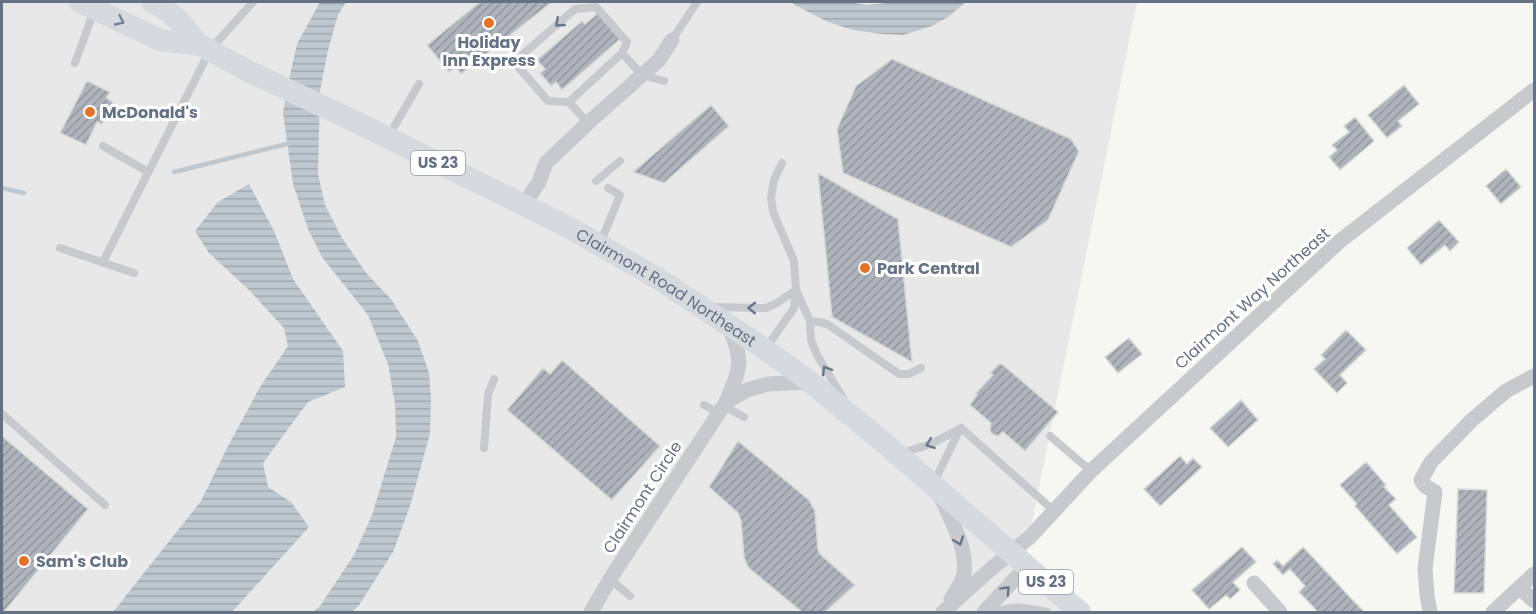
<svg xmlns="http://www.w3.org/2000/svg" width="1536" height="614" font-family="Poppins,sans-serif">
<defs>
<pattern id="water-rules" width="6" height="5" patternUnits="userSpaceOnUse" patternTransform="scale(1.5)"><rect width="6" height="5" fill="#c0c8cf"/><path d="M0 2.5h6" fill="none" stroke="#a0a7ae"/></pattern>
<pattern id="building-hatch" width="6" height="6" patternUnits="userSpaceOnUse" patternTransform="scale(1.5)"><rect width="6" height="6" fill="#afb4bc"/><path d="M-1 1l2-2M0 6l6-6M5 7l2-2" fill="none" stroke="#92979e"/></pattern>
</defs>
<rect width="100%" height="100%" fill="#f6f7f3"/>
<!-- built -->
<path fill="#e7e8e7" d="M2,2h1135l-111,550 57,60h-1081z"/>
<!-- water -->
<path fill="url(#water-rules)" d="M320,2h26l-8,13 -10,35 -8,41 -2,83 7,31 17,33 25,36 24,25 27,42 11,32 2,25 -1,36 -20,72 -17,46 -34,53 -7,7h-39l7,-6 34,-51 18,-40 24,-78 -1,-33 -7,-40 -20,-49 -46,-58 -14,-28 -15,-45 -10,-71 5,-29 9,-40z
M791,2h57l19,3 28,-3h71l-18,15 -16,9 -29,9 -22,-1 -28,-4 -25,-8 -33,-17z
M249,184l25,47 19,48 50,72 2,36 -37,15 -45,61 5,24 23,15 18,25 -77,85h-119l88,-111 27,-55 32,-59 28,-41 -4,-18 -35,-38 -40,-37 -14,-22 23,-29z"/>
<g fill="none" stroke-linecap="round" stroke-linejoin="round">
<!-- stream -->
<path stroke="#c0c8cf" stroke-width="4.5" d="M174,172l117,-29
M2,188l22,5"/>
</g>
<!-- building -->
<path fill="url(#building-hatch)" stroke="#d8d8d6" stroke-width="1.5" d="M480,2h72l-91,72 -5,-7 -7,5 -22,-27z
M598,13l22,26 -58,51 -6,-8 -5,4 -11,-13 5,-4 -8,-9 45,-39 3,3z
M892,59l179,80 8,12 -31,69 -37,27 -168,-74 -6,-44 19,-43z
M87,81l23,11 -4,6 7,4 -11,22 -5,-2 -11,23 -26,-12z
M1404,85l15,19 -21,17 4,5 -15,12 -19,-23z
M711,105l18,21 -65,57 -31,-11z
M1355,117l19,24 -34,29 -11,-13 8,-7 -5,-5 17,-13 -5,-6z
M1506,169l15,18 -20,17 -15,-18z
M818,173l80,46 14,143 -80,-45z
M1439,220l20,22 -9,9 -5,-6 -24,20 -14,-17z
M1346,330l20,20 -26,25 7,8 -10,10 -23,-24 11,-10 -4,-4z
M1129,338l13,16 -24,19 -13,-16z
M562,360l98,86 -48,54 -105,-90 36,-42 7,6z
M999,364l4,1 55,47 -33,39 -22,-19 -5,4 -6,-2 -2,-4 1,-7 -21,-18 7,-11 -1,-1 17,-18 -3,-2z
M1241,400l17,20 -30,27 -18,-19z
M2,436l86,73 -84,103h-2z
M738,441l71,59 6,11 3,39 2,4 35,31 -30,27h-23l-52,-43 -3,-4 -3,-8 -3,-36 -3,-8 -29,-26z
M1180,456l7,8 6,-6 9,9 -42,39 -16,-17z
M1366,462l20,23 -2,2 12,12 -7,6 28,32 -20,17 -42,-48 2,-2 -17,-19z
M1458,489l29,1 -3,103h-30z
M1242,547l14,15 -23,20 7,8 -10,9 -4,-4 -17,14 -17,-19z
M1303,547l61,65h-46l-19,-20 6,-6 -15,-17 -7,6 -10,-11 4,-4 6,6z"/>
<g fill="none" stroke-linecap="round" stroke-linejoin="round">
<!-- lane -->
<path stroke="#c7c9cd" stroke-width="8" d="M672,40l25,-38
M622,53l20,22 22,6
M75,63l19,-52
M569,102l53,-49 5,-11 -31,-35 -21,2 -61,53 34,39 21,1 19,21
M388,137l31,-53
M103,146l45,26
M596,181l24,-20
M600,244l20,-49 -12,-7
M60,248l74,25
M103,262l107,-212 43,-48
M713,307l53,1 11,-5 19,-13 14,31 1,19 6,15 26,43
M810,321l9,1 8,2 72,50h10l12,-6
M766,348l28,-40 2,-18 -2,-29 -21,-49 -2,-14 3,-18 8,-17
M704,405l15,8
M724,406l20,11
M2,414l103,91
M961,428l93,83
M1050,436l41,35
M484,448l4,-53 6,-16
M902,453l29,-9 30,-16
M937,484v-8l23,-47
M610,579l20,17
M996,612c19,-8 31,-4 51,0"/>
<!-- street -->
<path stroke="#c7c9cd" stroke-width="15" d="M523,206l16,-24 7,-19 42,-40 71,-63 13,-20
M726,402l21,-12 21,-6 42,-2
M939,493c10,24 29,54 25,81 -2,9 -8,17 -13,25
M1254,583l26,29
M1520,588l14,13
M591,612l19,-33 116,-177c14,-33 19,-42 2,-76
M943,612l49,-44 38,-31 61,-66 249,-230 194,-151
M984,612l43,-46
M1430,612l-3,-17 -2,-27 10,-76 -10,-6 -4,-6 10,-18 41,-42 34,-29 28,-15
M1493,612l41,-38"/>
<!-- primary -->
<g stroke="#d6dadf" stroke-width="22">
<path d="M80,2l80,38 40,5"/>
<path id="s1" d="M152,2c22,11 31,22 45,41l3,2 50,27 104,49 216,107 92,53 103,68 45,33 72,59 198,171"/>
</g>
</g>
<!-- one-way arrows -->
<defs><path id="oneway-chevron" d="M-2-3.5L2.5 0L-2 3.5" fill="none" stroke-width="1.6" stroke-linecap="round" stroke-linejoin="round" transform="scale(1.5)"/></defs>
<use stroke="#768292" href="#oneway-chevron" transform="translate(120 21) rotate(25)"/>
<g stroke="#6a7689">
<use href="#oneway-chevron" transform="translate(559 23) rotate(139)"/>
<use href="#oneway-chevron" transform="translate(752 308) rotate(-179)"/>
<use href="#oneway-chevron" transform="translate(826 370) rotate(-121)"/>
<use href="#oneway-chevron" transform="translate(930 444) rotate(159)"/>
<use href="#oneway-chevron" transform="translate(959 541) rotate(70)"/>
<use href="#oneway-chevron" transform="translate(1006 590) rotate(-47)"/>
</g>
<!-- markers -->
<g fill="#e67024" stroke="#fff" stroke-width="2">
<circle cx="489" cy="23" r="6"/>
<circle cx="90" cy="112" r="6"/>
<circle cx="865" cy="268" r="6"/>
<circle cx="24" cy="561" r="6"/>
</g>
<g text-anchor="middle" stroke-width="6" stroke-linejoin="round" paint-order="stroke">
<!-- shield labels -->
<g fill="#fff" stroke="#939caa" stroke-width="1.5">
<rect x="411" y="151" width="54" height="24" rx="4.5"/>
<rect x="1019" y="570" width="54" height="24" rx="4.5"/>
</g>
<g font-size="15" font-weight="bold" fill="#657285">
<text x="438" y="168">US 23</text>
<text x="1046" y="587">US 23</text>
</g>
<!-- poi labels -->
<g font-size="16" font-weight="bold" fill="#657285" stroke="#fff" text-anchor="start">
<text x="489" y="48" text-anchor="middle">Holiday<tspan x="489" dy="18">Inn Express</tspan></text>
<text x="102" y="118">McDonald's</text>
<text x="877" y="274">Park Central</text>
<text x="36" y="567">Sam's Club</text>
</g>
<!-- street labels -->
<g font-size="16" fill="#657285" stroke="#fff">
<text dy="6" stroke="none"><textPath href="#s1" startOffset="591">Clairmont Road Northeast</textPath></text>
<text transform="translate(1252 298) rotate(-42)" y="6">Clairmont Way Northeast</text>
<text transform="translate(642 497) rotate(-57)" y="6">Clairmont Circle</text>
</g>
</g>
<!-- border -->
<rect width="1536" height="614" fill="none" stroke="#657285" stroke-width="6"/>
</svg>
